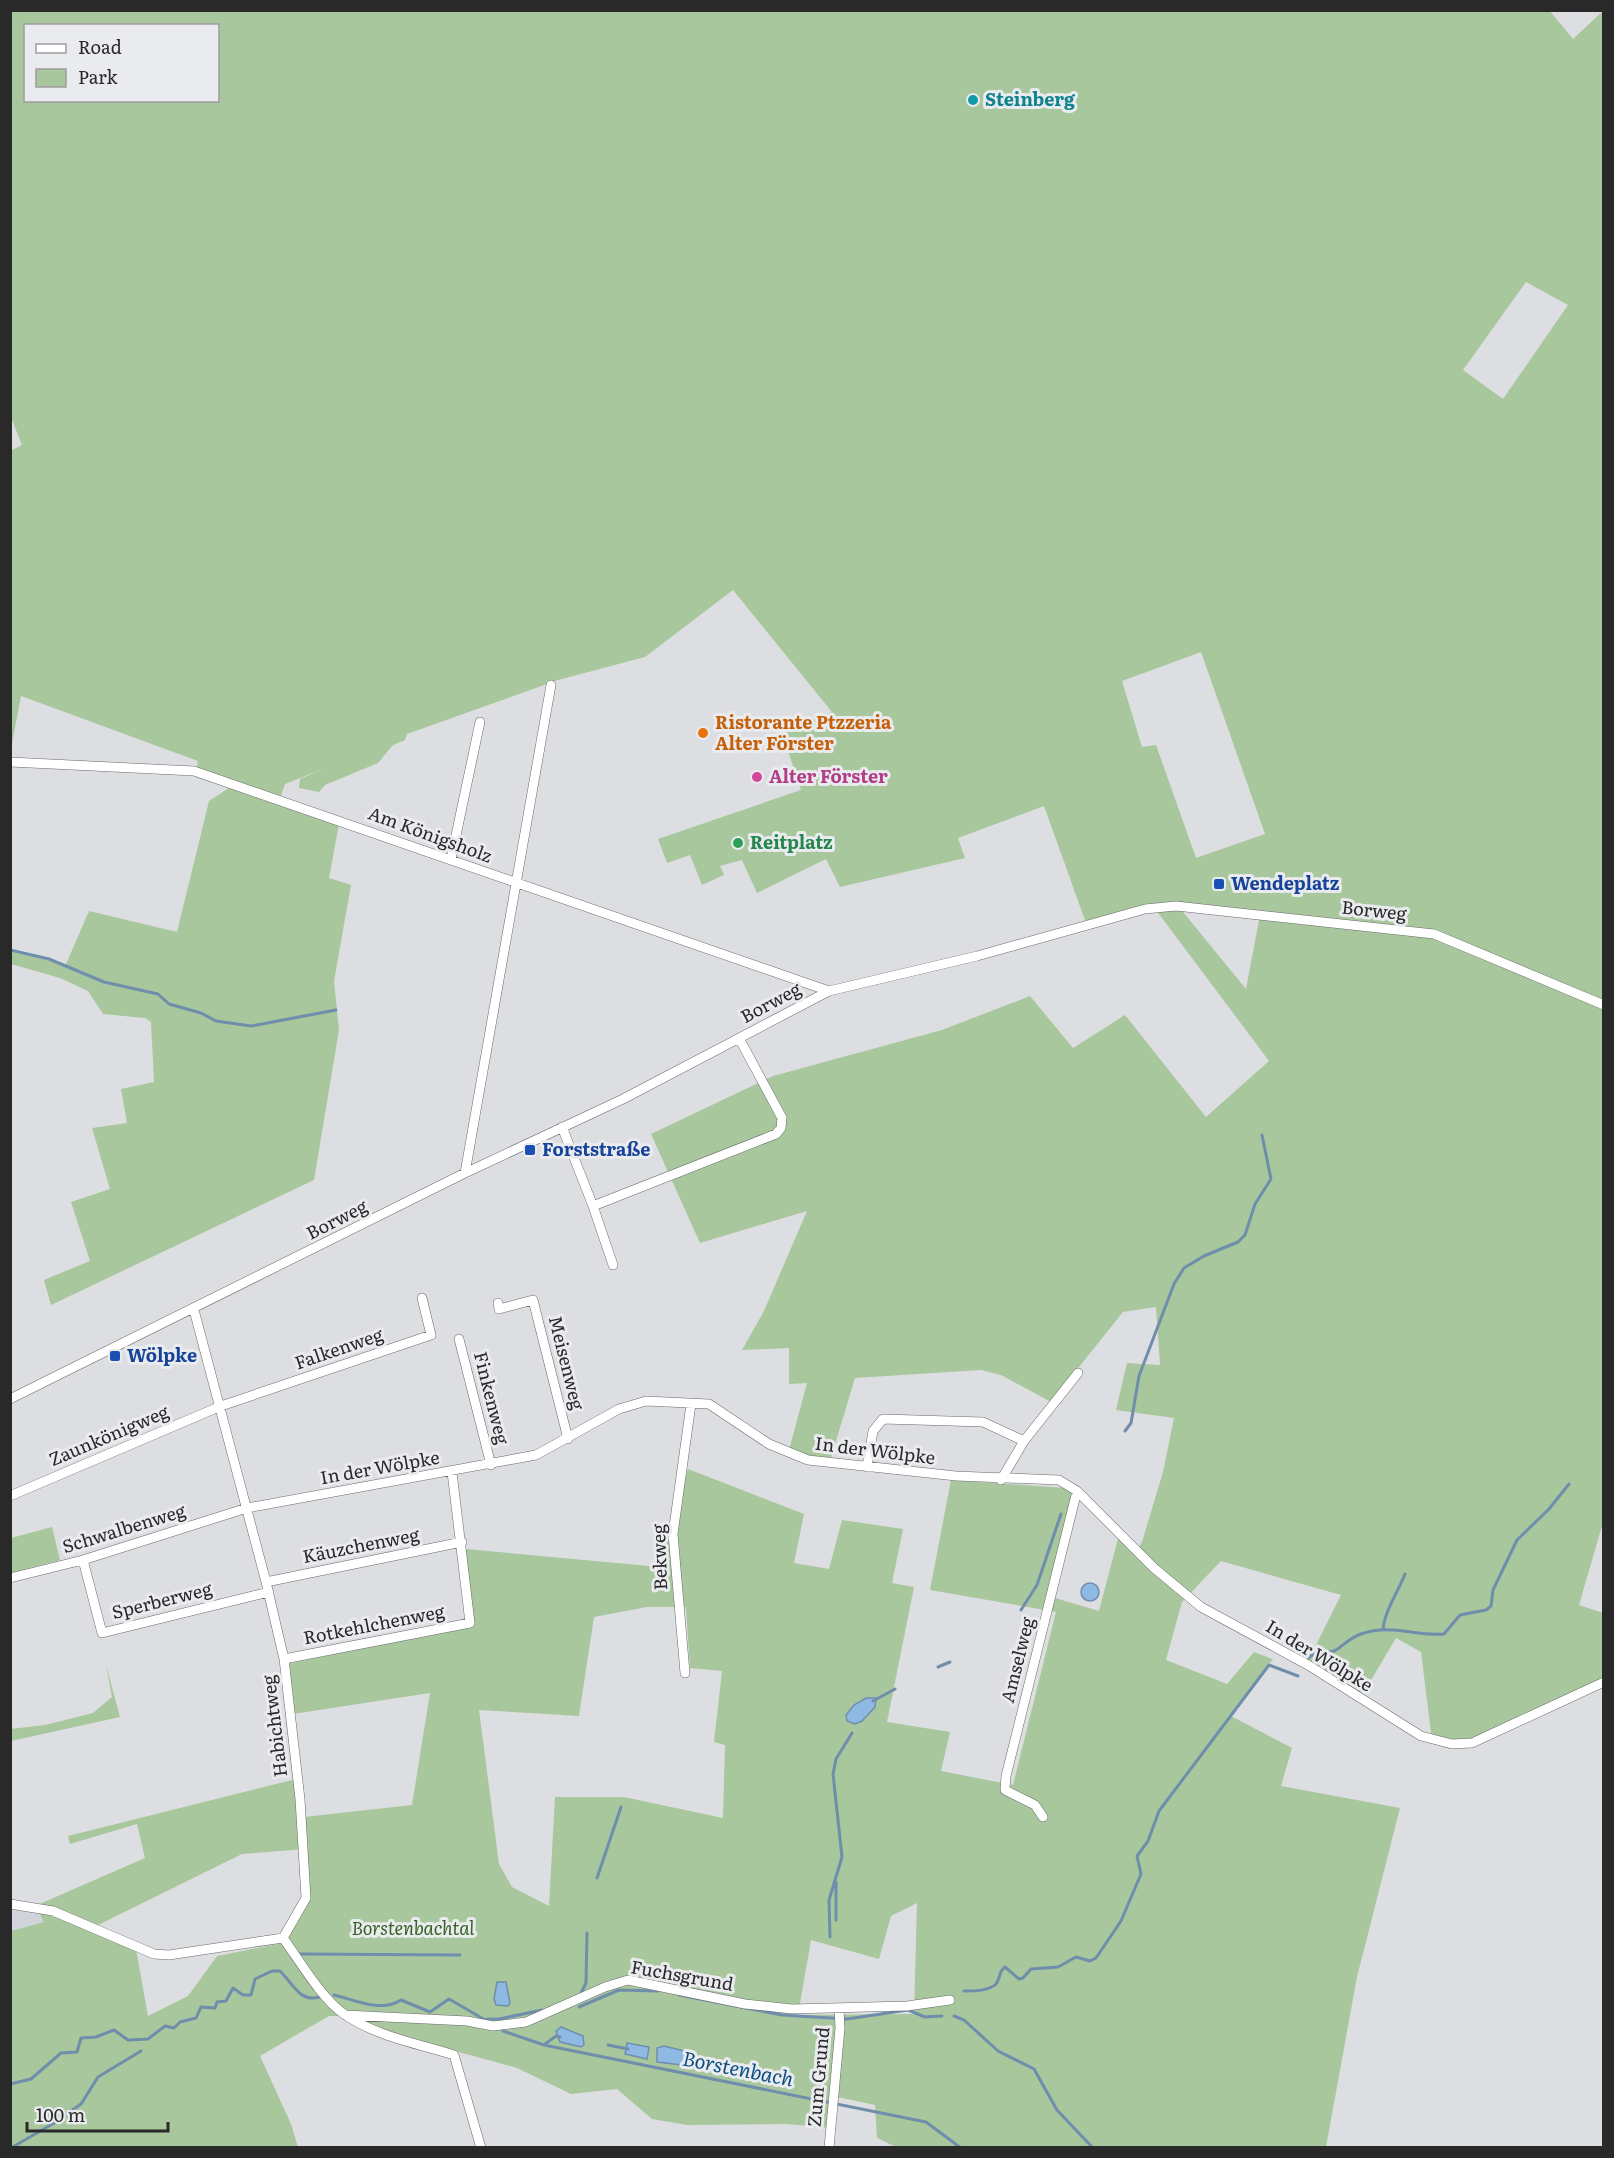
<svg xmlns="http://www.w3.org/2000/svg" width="1614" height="2158" font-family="Literata,serif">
<rect width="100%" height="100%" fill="#dddee1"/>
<!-- built -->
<path fill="#d1d3dd" d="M11,1901l24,5 9,16 -33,9z"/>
<!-- green -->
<path fill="#a8c79d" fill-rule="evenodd" d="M1549,10l24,29 30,-28 1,1508 -25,86 24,8v72l-130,62 -23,2 -21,-7 2,-9 -10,-81 -25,-14 -35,59 -53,-36 33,-66 -120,-34 -39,41 -16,58 61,24 27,-32 19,7 -42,57 61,32 -11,38 119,22 -43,169 -31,170h-430l-19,-9 -2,-33 -42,-9 -4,32 -42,-4 -100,1 -35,-6 -35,-30 -46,5 -54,-26 -135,-37 -33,-15h-20l-69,40 31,68 7,23h-287v-216l33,-9 -9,-16 110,-48 -8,-34 -67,20 -2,-8 232,-58 4,39 108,-12 18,-112 -137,21 -6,-50 184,-38 -5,-77 194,18 28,-98 116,45 -10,49 35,6 13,-49 61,9 -11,54 22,4 -27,135 63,10 -9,39 72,14 43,-173 -126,-22 21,-110 130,9 -26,109 44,13 21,-80 17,20 5,-9 21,-70 11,-54 -58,-8 11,-47 33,2 -4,-58 -33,5 -72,90 -50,-27 -20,-5 -126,8 -25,83 -41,-11 18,-67 -18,1v-36l-47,2 22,-39 43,-100 -107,32 -49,-109 122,-58 169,-46 88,-34 43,52 52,-33 81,102 63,-56 -116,-155 -67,17 -42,-117 -86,32 7,20 -125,29 -14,-28 -69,34 -15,-33 -22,6 4,9 -22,10 -12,-30 -23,8 -9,-24 143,-49 -20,-60 51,-18 -99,-122 -88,67 -87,23 -151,54 -2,6 -12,5 -15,18 -53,22 -6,7 -20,-4 1,-9 25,-11 -40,16 -7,20 61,20 -10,54 22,7 -17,96 5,49 -25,150 -263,125 -7,-25 46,-19 -19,-59 39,-13 -18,-61 35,-5 -6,-34 33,-7 -3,-60 -6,-4 -42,-4 -15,-23 -28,-13 -49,-14v-12l55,12 23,-53 88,21 32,-131 20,-13 -34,-11 3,-16 -177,-65 -10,53 -1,-298 12,-6 -12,-30 1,-404zM26,26h192v74h-192zM1526,282l42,23 -65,94 -40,-29zM1201,652l64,182 -69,24 -40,-113 -14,2 -20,-66zM1186,911l73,9 -13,69 -63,-77zM647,1607h39l4,61 32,3 -8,71 11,3 -2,73 -99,-21h-69l-6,109 -37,-19 -13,-23 -20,-154 100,6 15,-99zM306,1849l4,50 -27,44 -66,13 -29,40 -40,20 -12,-67 -46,-20 152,-75zM917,1903l-3,111 -116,1 13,-75 68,19 12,-43z
M52,1527l8,33 -49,13v-35z
M106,1665l14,52 -109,24v-12l34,-4 48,-12 19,-16z"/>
<!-- water -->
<path fill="#8db9e3" stroke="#6f8eac" stroke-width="1.5" d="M1081 1592a9 9 0 1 1 18 0a9 9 0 1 1-18 0Z
M866,1698h10l-1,9 -13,14 -7,3 -8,-3 -1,-6 8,-10z
M497,1982h9l4,21 -2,3 -12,-1 -2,-6z
M561,2027l22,9 1,9 -3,2 -21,-5 -4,-11z
M627,2043l22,4 -2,12 -22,-5z
M664,2046l29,7 -3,13 -33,-4v-14z"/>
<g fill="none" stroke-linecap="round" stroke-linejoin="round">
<!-- stream -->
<path stroke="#6f8eac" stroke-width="3" d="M10,950l39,9 55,23 54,12 11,10 32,9 15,8 35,5 85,-16
M1125,1431l6,-8 8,-47 35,-92 10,-16 20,-12 34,-14 7,-7 10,-31 16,-25 -9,-44
M1021,1610l16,-25 24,-71
M1383,1629c2,-19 15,-37 22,-55
M1308,1658c10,-9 16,-3 26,-7 8,-4 15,-13 27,-17 31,-11 54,3 83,0l16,-19 26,-5 5,-4 2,-16 24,-50 32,-31 20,-25
M938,1667l12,-5
M873,1701l22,-12
M597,1878l24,-71
M836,1882v38
M830,1937l-1,-37 13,-43 -9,-83 3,-15 16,-26
M300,1954l160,1
M964,1991c10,0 25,0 32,-7 5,-6 2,-12 9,-17l14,12 4,-1 8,-9 27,-2 18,-10 14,4 6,-3 25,-37 20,-47 -4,-18 11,-15 11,-30 110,-146 29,11
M334,1995c21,5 47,18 67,5l29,12 19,-13 38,22
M580,1995l6,-12 1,-50
M679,1995l103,20 65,4 61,-9 17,7 17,-1
M579,2007l40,-17 39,1
M954,2016l10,4 34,31 36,18 23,41 36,38
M487,2019h12l43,-9
M503,2031l41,14 382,77 35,26
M545,2044l11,-8 4,1
M608,2045l20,4
M10,2084l21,-5 30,-26 16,-1 4,-14 15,-1 18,-7 14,10 20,-1 17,-13 9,2 6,-6 16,-4 5,-11 14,1 2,-6 9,-1 7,-13 10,7h8l4,-16 17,-8h8c13,12 19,32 40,26
M11,2148l43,-25 27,-19 17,-27 43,-26"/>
<!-- minor casing -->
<g stroke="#68696b" stroke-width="10">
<path id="minor" d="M10,762l184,9 635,220
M451,859l29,-137
M562,1127l31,79 183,-72 5,-6 1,-10 -43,-80
M465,1173l86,-488
M593,1206l20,59
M498,1303l1,6 34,-9 35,139
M194,1310l72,272 18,77 16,140 6,99 -23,40
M459,1339l32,126
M10,1399l455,-226 158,-74 206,-108 148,-35 168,-47 31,-3 258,28 170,71
M867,1467l6,-36 10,-12 100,3 41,19
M1001,1480l23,-39 54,-68
M10,1496l211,-90 210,-71 -9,-37
M83,1560l19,73 167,-41
M10,1578l73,-18 164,-52 289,-53 83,-46 27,-8 63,3 60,40 39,16 148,16 103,4 18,11 77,77 47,39 107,58 113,71 31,8 20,-1 132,-61
M266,1582l196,-40
M284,1659l186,-36 -18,-151
M685,1673l-12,-139 18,-130
M1043,1817l-8,-12 -30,-15 1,-14 71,-285
M10,1904l43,7 101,43 15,1 114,-17
M283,1938c17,23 38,60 61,76 31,22 75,30 110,41l27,93
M345,2015l122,6 26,5 33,-4 79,-35 23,-7 117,24 47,5 115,-3 43,-6
M829,2148l11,-120 -1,-19"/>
</g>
<!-- minor -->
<use href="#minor" stroke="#fff" stroke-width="9"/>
</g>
<!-- markers -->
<circle fill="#0f9aa8" stroke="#eaebee" stroke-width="2" cx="973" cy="100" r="6"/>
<circle fill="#e8710a" stroke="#eaebee" stroke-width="2" cx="703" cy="733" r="6"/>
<circle fill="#d1479c" stroke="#eaebee" stroke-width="2" cx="757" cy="777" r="6"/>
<circle fill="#2e9e5b" stroke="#eaebee" stroke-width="2" cx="738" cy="843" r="6"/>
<g fill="#1a4fb4" stroke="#eaebee" stroke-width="2">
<rect x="1213" y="878" width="12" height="12" rx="3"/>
<rect x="524" y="1144" width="12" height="12" rx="3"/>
<rect x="109" y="1350" width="12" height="12" rx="3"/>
</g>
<g text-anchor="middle" stroke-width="6" stroke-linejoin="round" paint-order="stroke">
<!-- culture labels -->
<g font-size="18" font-weight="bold" fill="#0d838f" stroke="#eaebee" text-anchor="start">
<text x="985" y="106">Steinberg</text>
</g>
<!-- food labels -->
<g font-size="18" font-weight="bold" fill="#c56008" stroke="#eaebee" text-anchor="start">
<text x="715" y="729">Ristorante Ptzzeria<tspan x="715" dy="21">Alter Förster</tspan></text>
</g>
<!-- hotel labels -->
<g font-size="18" font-weight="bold" fill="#b23c85" stroke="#eaebee" text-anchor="start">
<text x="769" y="783">Alter Förster</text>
</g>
<!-- street labels -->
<g font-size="18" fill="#29292a" stroke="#eaebee">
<text transform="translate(430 835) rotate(20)" y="6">Am Königsholz</text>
<text transform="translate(1374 911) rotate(6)" y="6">Borweg</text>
<text transform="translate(771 1003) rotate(-28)" y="6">Borweg</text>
<text transform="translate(337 1220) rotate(-27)" y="6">Borweg</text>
<text transform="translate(339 1349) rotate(-19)" y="6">Falkenweg</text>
<text transform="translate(566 1363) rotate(76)" y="6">Meisenweg</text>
<text transform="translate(491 1398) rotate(76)" y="6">Finkenweg</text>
<text transform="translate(109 1436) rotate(-23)" y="6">Zaunkönigweg</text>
<text transform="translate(875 1451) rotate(7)" y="6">In der Wölpke</text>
<text transform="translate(380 1468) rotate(-10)" y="6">In der Wölpke</text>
<text transform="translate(124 1529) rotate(-17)" y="6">Schwalbenweg</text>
<text transform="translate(361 1546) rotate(-11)" y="6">Käuzchenweg</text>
<text transform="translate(660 1557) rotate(-92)" y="6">Bekweg</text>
<text transform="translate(162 1601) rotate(-14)" y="6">Sperberweg</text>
<text transform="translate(374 1625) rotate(-11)" y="6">Rotkehlchenweg</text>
<text transform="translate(1319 1656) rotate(31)" y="6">In der Wölpke</text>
<text transform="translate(1018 1660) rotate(-76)" y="6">Amselweg</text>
<text transform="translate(275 1726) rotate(-97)" y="6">Habichtweg</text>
<text transform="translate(682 1976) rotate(10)" y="6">Fuchsgrund</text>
<text transform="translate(819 2077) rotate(-85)" y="6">Zum Grund</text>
</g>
<!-- leisure labels -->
<g font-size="18" font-weight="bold" fill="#27864d" stroke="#eaebee" text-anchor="start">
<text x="750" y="849">Reitplatz</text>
</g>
<!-- transit labels -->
<g font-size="18" font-weight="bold" fill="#164399" stroke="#eaebee" text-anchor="start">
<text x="1231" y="890">Wendeplatz</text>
<text x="542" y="1156">Forststraße</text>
<text x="127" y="1362">Wölpke</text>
</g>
<!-- park labels -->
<g font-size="18" font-style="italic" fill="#356222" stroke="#eaebee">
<text x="413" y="1935">Borstenbachtal</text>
</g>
<!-- water labels -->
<g font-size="20" font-style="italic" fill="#094e82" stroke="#eaebee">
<text transform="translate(738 2069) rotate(11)" y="7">Borstenbach</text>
</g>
</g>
<!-- border -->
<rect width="1614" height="2158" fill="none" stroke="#29292a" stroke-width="24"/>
<!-- legend -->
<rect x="24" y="24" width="195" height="78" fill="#eaebee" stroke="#9d9da0" stroke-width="1.5"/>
<rect x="36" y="44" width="30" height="9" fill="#ffffff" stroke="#9d9da0" stroke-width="1.5"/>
<text x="78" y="54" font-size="18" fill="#29292a">Road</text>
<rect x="36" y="69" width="30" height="18" fill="#a8c79d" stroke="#9d9da0" stroke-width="1.5"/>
<text x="78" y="84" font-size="18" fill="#29292a">Park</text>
<!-- scale -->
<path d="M27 2122v9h141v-9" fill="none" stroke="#29292a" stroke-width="3"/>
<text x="36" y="2122" font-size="18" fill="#29292a" stroke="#eaebee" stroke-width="4.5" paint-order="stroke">100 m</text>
</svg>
